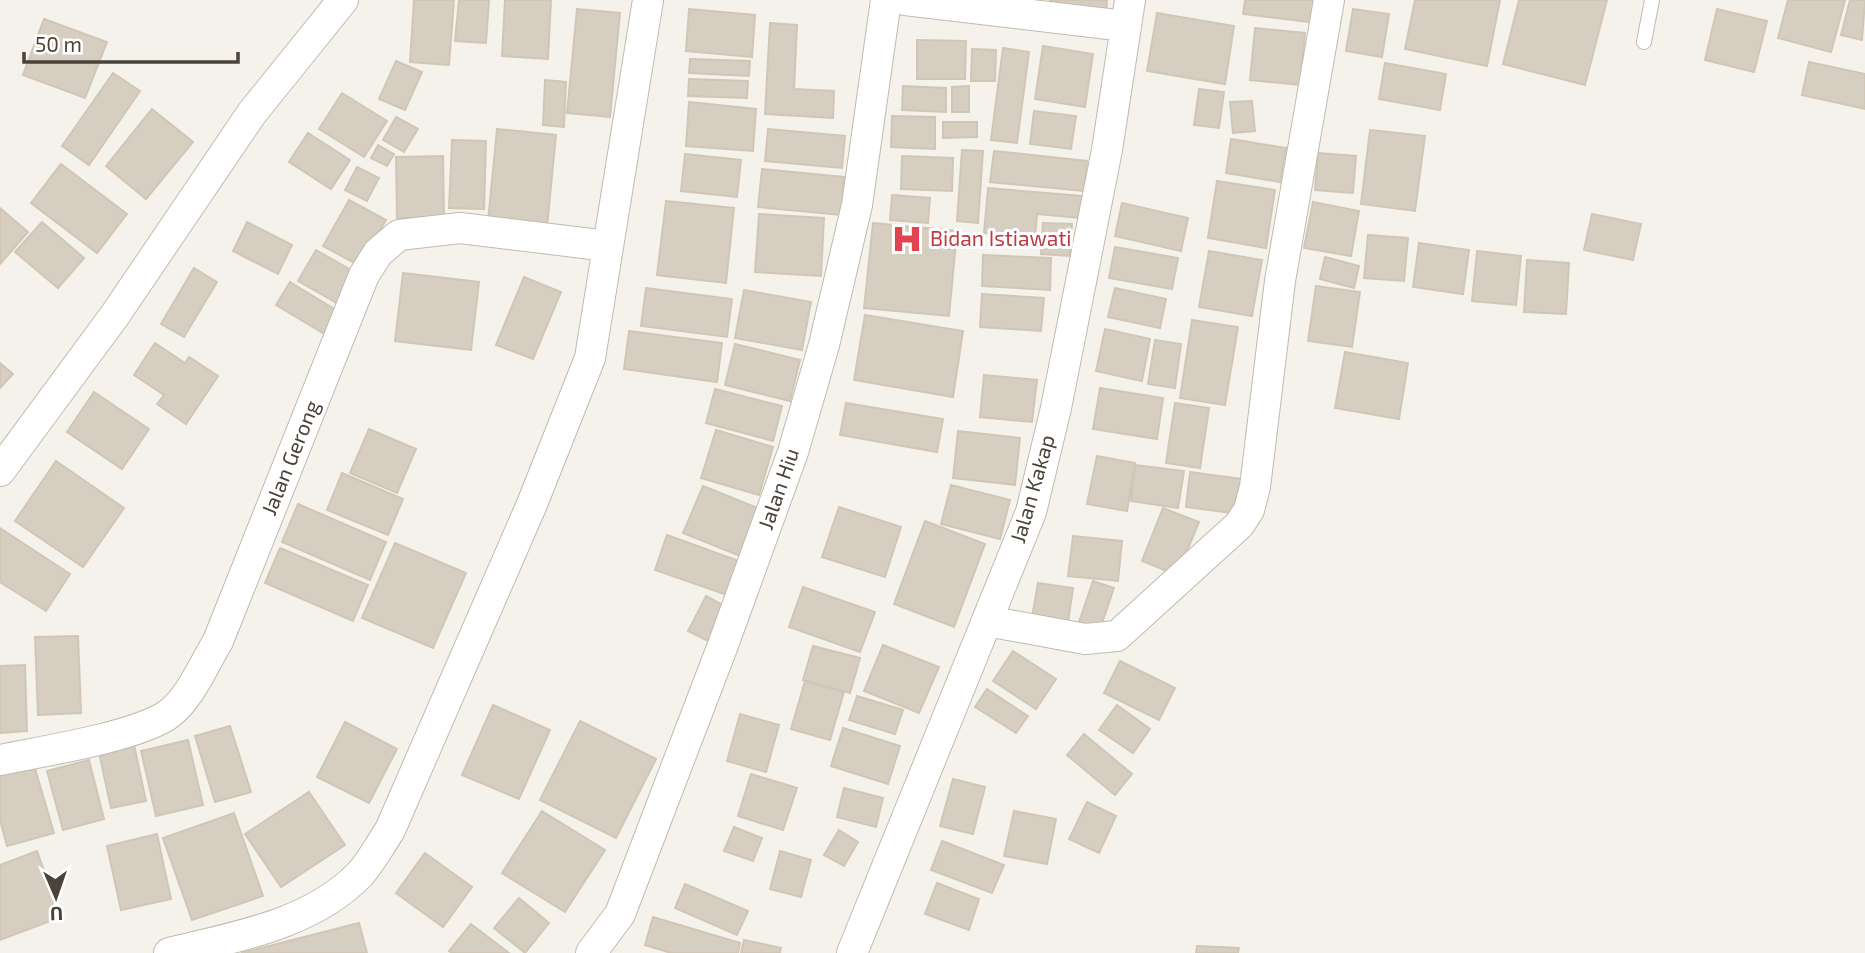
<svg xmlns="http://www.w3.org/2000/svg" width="1865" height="953" font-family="'Exo 2',sans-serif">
<rect width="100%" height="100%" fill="#f5f2ec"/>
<!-- building -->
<path fill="#d7cec2" stroke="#d1c6b6" stroke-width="2" d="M414,0h40l-5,65 -39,-3z
M459,0h30l-3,43 -31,-2z
M505,0h46l-3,59 -46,-3z
M1050,0h57l-1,17 -57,-4z
M1245,0h74l-3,23 -73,-9z
M1415,0h85l-13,66 -82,-17z
M1519,0h88l-22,85 -82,-21z
M1788,0h57l-14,52 -53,-14z
M1850,0h15l-3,40 -21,-5z
M577,9l43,4 -10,104 -43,-4z
M689,9l66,6 -3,42 -66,-6z
M1353,9l36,5 -7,43 -36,-6z
M1717,9l50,12 -13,51 -49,-12z
M1157,13l77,13 -9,58 -78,-13z
M44,19l63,23 -22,56 -62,-23z
M770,23l27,2 -3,64 40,2 -1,27 -68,-4z
M1255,28l50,5 -5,52 -50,-5z
M917,40l49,1 -1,38h-48z
M1043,46l50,8 -8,53 -50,-8z
M1003,48l26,4 -12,91 -26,-3z
M972,49l24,1 -1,31h-24z
M690,59l60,2 -1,15 -60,-3z
M396,61l26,11 -17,38 -26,-11z
M1809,62l56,12v35l-63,-14z
M1385,63l61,11 -6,36 -61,-11z
M113,73l27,18 -51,74 -27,-19z
M689,79l59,2 -1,17 -59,-2z
M545,80l21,2 -2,45 -21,-2z
M903,86l43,2v24l-44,-2z
M969,86v26h-17v-25z
M1199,89l25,3 -5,36 -25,-3z
M342,93l45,28 -23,36 -45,-28z
M1252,101l3,30 -22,2 -3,-31z
M689,102l67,7 -3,42 -67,-5z
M152,109l41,33 -47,57 -40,-33z
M1034,111l42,5 -5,33 -41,-5z
M892,116l43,1v32l-44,-2z
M396,117l22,12 -14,23 -21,-12z
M943,122h34v15l-34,1z
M497,129l59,6 -9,92 -59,-6z
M768,129l77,7 -3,32 -77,-7z
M1370,130l55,6 -10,75 -54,-7z
M308,133l42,27 -19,29 -42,-27z
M1231,139l55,9 -6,34 -54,-9z
M452,140l34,1 -2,68 -35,-1z
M378,145l16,9 -7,12 -16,-8z
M962,150l21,1 -5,72 -21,-2z
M994,151l93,10 -3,30 -94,-9z
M1318,153l38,3 -3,37 -38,-3z
M685,154l56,6 -4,37 -56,-6z
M443,156l1,62h-47l-1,-61z
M902,156l51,2 -1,33 -51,-2z
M61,164l66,50 -30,39 -66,-50z
M357,167l22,11 -12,23 -22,-11z
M762,169l82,8 -3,38 -83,-8z
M1217,181l58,9 -9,58 -58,-10z
M988,188l94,8 -2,22 -43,-4 -2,24 -51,-5z
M892,195l38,3 -2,25 -38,-3z
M349,200l37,20 -26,46 -37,-20z
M666,201l68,7 -8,75 -69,-8z
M1313,202l46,9 -8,45 -47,-8z
M1122,203l66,15 -7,33 -66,-15z
M0,208l28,24 -28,32z
M759,214l65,4 -3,58 -66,-4z
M1592,214l49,10 -8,36 -49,-10z
M42,222l42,36 -26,30 -43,-36z
M247,222l45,23 -14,29 -45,-23z
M873,223l84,8 -8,85 -85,-8z
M1043,223l29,1 -2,32 -29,-2z
M1368,235l40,3 -4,43 -40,-3z
M1419,243l50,7 -6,44 -50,-7z
M1115,247l63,11 -6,31 -63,-11z
M316,250l42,24 -18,31 -42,-24z
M1209,251l53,9 -10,56 -53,-9z
M1477,251l44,5 -5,49 -44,-4z
M983,255l68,3 -1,32 -68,-4z
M1325,257l34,9 -5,22 -34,-9z
M1527,260l42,3 -3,51 -42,-2z
M194,268l23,14 -33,55 -23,-13z
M403,273l76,9 -8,68 -76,-9z
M524,277l37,15 -28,67 -37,-14z
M290,282l51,31 -13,23 -52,-31z
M1316,286l44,6 -8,55 -44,-6z
M646,288l86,11 -5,38 -86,-11z
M1115,288l51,11 -6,29 -52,-11z
M744,290l67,12 -9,48 -67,-12z
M982,294l62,4 -3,33 -61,-4z
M865,315l98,16 -10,66 -99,-17z
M1192,320l46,7 -13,78 -45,-7z
M1105,329l45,10 -8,42 -46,-10z
M629,331l93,12 -5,39 -93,-13z
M1155,340l26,4 -6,44 -27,-4z
M155,343l30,20 4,-6 29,19 -32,48 -29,-20 7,-9 -30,-20z
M735,344l65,16 -10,41 -65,-16z
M1345,352l63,11 -9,56 -64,-11z
M0,363l13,11 -13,14z
M984,375l53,5 -5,42 -52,-5z
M1100,388l63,10 -6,41 -64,-10z
M715,389l67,17 -9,35 -67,-18z
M94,392l55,37 -27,40 -55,-37z
M846,403l97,16 -6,33 -97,-17z
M1175,403l34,5 -9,60 -34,-5z
M369,429l47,20 -19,44 -47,-20z
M716,430l57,17 -14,48 -58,-17z
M958,431l62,7 -5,47 -62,-7z
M1097,456l38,7 -8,48 -40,-7z
M56,461l68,47 -41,59 -68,-46z
M1135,465l49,6 -6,37 -47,-7z
M1190,472l53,7 -4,35 -53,-7z
M342,473l61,26 -15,36 -61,-25z
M951,485l59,15 -10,39 -59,-15z
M703,486l57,23 -20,47 -57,-23z
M298,504l88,38 -16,38 -88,-38z
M839,507l62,20 -16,50 -63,-20z
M1163,508l36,14 -22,53 -35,-14z
M925,521l60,23 -31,83 -60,-23z
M0,528l70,46 -24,37 -46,-29z
M667,535l72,26 -12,34 -72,-25z
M1073,536l49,5 -4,40 -50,-5z
M395,543l71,30 -33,75 -71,-30z
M280,548l88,37 -15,36 -88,-38z
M1093,581l21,7 -14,41 -21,-7z
M1038,583l35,5 -6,41 -36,-6z
M803,587l72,25 -15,40 -71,-25z
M706,596l22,12 -18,34 -22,-11z
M78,636l3,77 -43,2 -3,-78z
M883,645l56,22 -20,46 -55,-22z
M813,646l47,12 -10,35 -47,-13z
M1013,651l43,28 -20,30 -43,-28z
M1120,661l55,27 -16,32 -55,-27z
M25,665l2,66 -27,2v-67z
M805,681l39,11 -14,48 -39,-11z
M987,689l41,27 -12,17 -41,-26z
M857,696l46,14 -8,24 -46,-14z
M493,705l57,25 -31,69 -57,-24z
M1117,705l33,24 -17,24 -34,-23z
M740,714l39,11 -13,47 -39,-11z
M580,721l76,38 -40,79 -76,-38z
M345,722l52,27 -28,54 -52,-26z
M230,726l21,66 -36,10 -20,-66z
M843,728l57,18 -12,38 -57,-18z
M1084,734l48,40 -17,21 -48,-40z
M133,740l13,61 -35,7 -13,-60z
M188,740l15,65 -47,11 -15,-65z
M89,760l15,59 -41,11 -16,-59z
M34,765l20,68 -47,13 -7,-26v-46z
M751,774l46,14 -14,42 -45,-14z
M953,779l32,8 -12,47 -33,-8z
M844,788l39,10 -7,29 -39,-10z
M309,792l36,53 -64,42 -36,-53z
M1087,802l29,14 -17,37 -30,-14z
M542,811l63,39 -40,62 -63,-39z
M1014,811l42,8 -9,45 -43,-8z
M234,813l29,83 -71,24 -29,-82z
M734,827l28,11 -9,23 -29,-10z
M839,830l19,12 -14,24 -20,-11z
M157,834l14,65 -50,11 -14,-64z
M942,841l62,24 -12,28 -61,-23z
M37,851l24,66 -61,23v-75z
M780,851l31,9 -10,37 -31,-8z
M425,853l47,34 -29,40 -47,-34z
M937,883l42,16 -10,31 -44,-16z
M685,884l63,27 -11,24 -62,-27z
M519,898l30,25 -24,30 -31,-25z
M653,917l87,26 -2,10h-67l-26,-8z
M359,923l8,30h-126z
M471,924l38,29h-57l-3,-2z
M744,940l37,8 -1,5h-39z
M1197,946l42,2 -1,5h-42z"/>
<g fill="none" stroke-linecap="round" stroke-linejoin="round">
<!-- lane casing -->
<g stroke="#c1baaf" stroke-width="16">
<path id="lane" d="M1644,42l8,-42"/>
</g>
<!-- street casing -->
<g stroke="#c1baaf" stroke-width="32">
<path id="street" d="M905,0l220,26
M0,471l115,-156 137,-202 91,-113
M987,621l98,18 32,-3 122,-111 10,-15 6,-23 25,-206 49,-281
M0,760c43,-9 130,-22 166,-44 23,-15 38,-52 52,-75l146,-366 14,-22 21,-18 61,-7 148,18
M169,953c65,-16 142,-28 191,-79 11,-12 20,-29 30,-44l142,-326 58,-146 58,-358
M591,953l29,-39 103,-269 70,-193 31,-107 33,-140 29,-205
M852,953l179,-441 25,-104 51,-258 23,-150"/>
</g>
<!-- lane -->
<use href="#lane" stroke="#fff" stroke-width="14"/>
<!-- street -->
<use href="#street" stroke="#fff" stroke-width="30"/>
</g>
<!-- icons -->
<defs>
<g id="hospital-bare" transform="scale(2.415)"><path d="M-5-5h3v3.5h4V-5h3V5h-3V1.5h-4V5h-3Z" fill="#e0444e" stroke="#fff" stroke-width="2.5" paint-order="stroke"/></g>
</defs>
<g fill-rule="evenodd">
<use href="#hospital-bare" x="907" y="239"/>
</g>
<g text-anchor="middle" stroke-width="6" stroke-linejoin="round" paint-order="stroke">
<!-- health labels -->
<g font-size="21" fill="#be3a42" stroke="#fff" text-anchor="start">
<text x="930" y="246">Bidan Istiawati</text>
</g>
<!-- street labels -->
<g font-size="21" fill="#4a433a" stroke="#fff">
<text transform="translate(291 458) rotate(-68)" y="7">Jalan Gerong</text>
<text transform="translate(779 489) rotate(-71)" y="7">Jalan Hiu</text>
<text transform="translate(1033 489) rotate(-74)" y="7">Jalan Kakap</text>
</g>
</g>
<!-- north arrow -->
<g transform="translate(56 897) rotate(178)" stroke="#ffffff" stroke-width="5" paint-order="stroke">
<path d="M0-5L12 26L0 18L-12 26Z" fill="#4a433a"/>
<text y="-10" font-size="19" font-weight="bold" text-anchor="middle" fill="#4a433a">U</text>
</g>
<!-- scale -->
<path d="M24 52v10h214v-10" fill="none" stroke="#4a433a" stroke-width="3.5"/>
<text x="35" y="52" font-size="21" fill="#4a433a" stroke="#ffffff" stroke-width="5" paint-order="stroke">50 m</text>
</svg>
